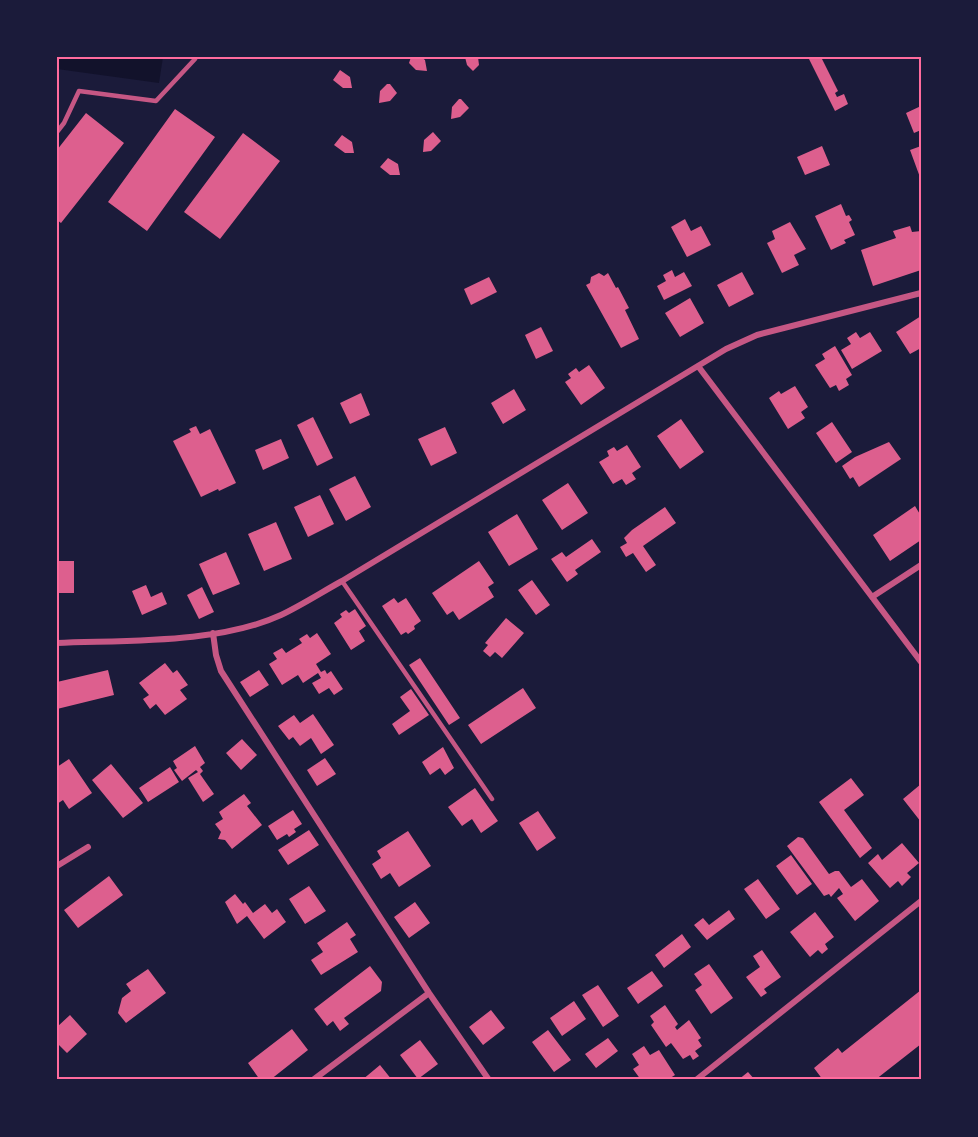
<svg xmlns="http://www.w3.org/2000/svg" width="978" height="1137" font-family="Quicksand,sans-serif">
<rect width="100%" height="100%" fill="#1b1b3a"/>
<!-- water -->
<path fill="#12122b" d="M57,57h106l-4,26 -102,-14z"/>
<!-- building -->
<path fill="#dd5f8e" d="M411,57h10l4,3 2,11 -11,-1 -7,-7z
M465,57h13l1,8 -6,6 -6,-6z
M808,57h13l17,34 -3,2 2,4 7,-3 4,10 -13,7z
M340,70l10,7 2,11h-9l-10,-8z
M387,84h3l7,9 -7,8 -11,2 1,-12z
M459,99h2l8,9 -9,9 -9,2 1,-12z
M921,106v24l-7,3 -8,-20z
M175,109l40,28 -68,94 -39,-29z
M86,113l38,30 -63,80 -4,-3v-70z
M433,132l8,9 -10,10 -8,1 1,-12z
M243,133l37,28 -60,78 -36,-27z
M342,135l10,7 2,11h-9l-11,-8z
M822,146l8,19 -25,10 -8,-18z
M921,146v34l-11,-30z
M388,158l10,6 2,11h-10l-10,-8z
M841,204l5,12 3,-1 3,5 -3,2 6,13 -11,5 2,3 -15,7 -16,-34z
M685,219l6,12 10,-5 10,19 -24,12 -16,-30z
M790,222l16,27 -12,6 5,10 -17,8 -15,-30 8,-4 -3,-8z
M910,226l2,6 9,-1v39l-48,16 -12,-36 35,-12 -3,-7z
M672,270l3,7 9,-5 8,14 -28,14 -7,-14 9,-5 -3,-6z
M742,272l12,22 -25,13 -12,-22z
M599,273l5,3 4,-3 8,15 2,-1 11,21 -4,2 14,29 -18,9 -35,-63 4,-2 1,-6z
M489,277l8,15 -26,13 -7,-16z
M690,298l14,25 -24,14 -15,-24z
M921,316v32l-11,6 -14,-22z
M541,327l12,24 -17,8 -11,-24z
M856,332l4,6 10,-6 12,19 -30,18 -11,-19 10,-6 -4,-6z
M835,346l17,29 -6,4 3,6 -10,6 -3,-6 -6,3 -15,-23 10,-6 -3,-5z
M589,365l16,23 -24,17 -16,-23 6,-4 -3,-4 8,-6 3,4z
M795,386l13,21 -7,5 4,6 -17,11 -19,-31 10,-7 2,3z
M514,389l12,21 -23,14 -12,-21z
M361,393l9,22 -20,9 -10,-21z
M313,417l20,41 -16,8 -20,-41z
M681,419l23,33 -24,17 -23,-33z
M832,422l20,30 -16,11 -20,-30z
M196,426l4,8 10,-5 26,54 -17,8 -1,-2 -17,8 -28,-56 18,-9 -2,-3z
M445,427l12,26 -26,13 -13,-27z
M281,439l8,19 -26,12 -8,-20z
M889,442l12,17 -42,28 -6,-10 -3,2 -8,-13 13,-9z
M627,445l14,22 -9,6 4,6 -10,6 -4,-6 -9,5 -14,-22 10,-6 -2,-5 7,-4 3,4z
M355,476l16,31 -25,14 -17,-32z
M568,483l20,30 -26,17 -20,-30z
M320,495l14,29 -26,13 -14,-30z
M915,506l6,10v24l-31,21 -17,-26z
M665,507l11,16 -33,23 13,19 -10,7 -13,-19 -7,4 -6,-10 7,-4 -3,-5 8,-8z
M517,514l21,35 -29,17 -21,-34z
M276,522l16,37 -28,12 -16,-37z
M592,539l9,13 -26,18 3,4 -11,8 -16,-23 11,-7 4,5z
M226,552l14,32 -27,11 -14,-31z
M57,561h17v32h-17z
M479,561l15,22 -6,4 6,10 -35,23 -6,-9 -6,4 -15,-22z
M532,580l18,25 -14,10 -18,-25z
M146,585l5,12 11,-5 5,12 -25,11 -10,-24z
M202,587l12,25 -15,7 -12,-24z
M394,598l4,5 8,-5 15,23 -7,5 1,3 -7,5 -2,-2 -5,3 -19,-29z
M355,609l11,17 -7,5 6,10 -14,9 -17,-27 8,-6 -2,-3 6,-4 3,3z
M506,618l18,15 -22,25 -7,-6 -5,5 -7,-6 5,-6 -3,-2z
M317,633l14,21 -15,10 5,8 4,-2 2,4 4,-3 12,18 -9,6 -5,-7 -10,6 -7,-11 9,-5 -3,-5 -15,10 -5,-8 -16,10 -13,-21 8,-5 -4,-6 9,-5 4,5 16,-10 -3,-4 8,-5 3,4z
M420,658l40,60 -11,7 -40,-60z
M165,663l8,10 4,-3 11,15 -8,5 7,9 -22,16 -9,-11 -6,5 -7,-10 6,-4 -10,-12z
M108,670l6,25 -57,14v-27z
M259,670l10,15 -19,12 -10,-15z
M523,688l13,20 -55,36 -13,-19z
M411,689l18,26 -30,20 -7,-11 18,-13 -10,-14z
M313,714l21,31 -13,9 -10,-16 -11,8 -7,-9 -4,3 -11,-14 16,-11 6,8z
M242,739l15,16 -16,15 -15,-17z
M195,746l10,17 -5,4 3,4 -3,3 14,20 -11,8 -15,-24 10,-6 -2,-2 -14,11 -8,-11 3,-2 -4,-7z
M443,747l11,21 -9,7 -5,-7 -10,7 -8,-13z
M325,758l11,16 -19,12 -10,-16z
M69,759l23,34 -23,16 -6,-9 -6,4v-37z
M111,764l32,39 -20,15 -31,-38z
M170,767l9,15 -31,20 -9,-14z
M851,778l13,17 -20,15 28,38 -12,10 -41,-56z
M921,784v38l-18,-23z
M475,788l23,33 -17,12 -9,-14 -10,7 -14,-19z
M244,794l7,9 -4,3 15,19 -30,24 -7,-9 -7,-1 3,-7 -6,-8 8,-5 -4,-7z
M293,810l9,14 -8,5 2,3 -7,5 -2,-3 -10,6 -9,-14z
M538,811l18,27 -19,13 -18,-28z
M309,830l10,15 -31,20 -10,-15z
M408,831l23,35 -32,21 -9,-14 -9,6 -9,-15 9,-6 -4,-7z
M798,837l5,1 26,36 6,-3h4l12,16 11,-8 17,22 -24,20 -18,-23 6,-4 -4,-6 -8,9 -2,-3 -5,2 -37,-50z
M902,843l17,20 -12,10 4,4 -9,9 -4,-5 -8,7 -22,-25 10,-9 4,6z
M791,855l21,29 -15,11 -21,-29z
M109,876l14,19 -45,33 -14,-18z
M758,879l22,30 -14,10 -22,-30z
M309,886l17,25 -21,13 -16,-25z
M235,894l8,10 2,-2 8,11 12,-9 7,9 5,-4 9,13 -22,17 -17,-23 -10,8 -12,-22z
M415,902l15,21 -21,15 -15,-21z
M729,910l6,9 -28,21 -13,-15 9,-7 6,7z
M815,912l19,25 -9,7 3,5 -6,5 -4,-4 -8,7 -20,-25z
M347,922l9,13 -6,4 8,13 -37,23 -10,-15 12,-8 -6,-9z
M682,934l9,13 -27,21 -9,-13z
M762,950l19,27 -17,12 3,4 -6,4 -15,-20 14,-10 -7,-11z
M709,964l24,34 -22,16 -16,-24 7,-5 -8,-11z
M370,966l12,16 -1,9 -37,27 5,6 -9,7 -7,-10 -6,5 -13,-17z
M148,969l18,24 -40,30 -8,-10 4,-15 9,-7 -5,-7z
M652,971l11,15 -25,18 -11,-16z
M598,985l21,31 -16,11 -21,-32z
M921,990v54l-46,36h-52l-9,-12 24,-20 4,5z
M574,1001l12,18 -24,17 -12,-18z
M665,1005l13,19 -3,3 2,3 12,-10 12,18 -3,2 4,6 -7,5 4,5 -6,4 -3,-5 -7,4 -12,-16 -5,4 -15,-22 3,-3 -4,-6z
M491,1010l14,18 -22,17 -14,-18z
M70,1015l17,19 -20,19 -10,-10v-16z
M292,1029l16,21 -38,30h-10l-12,-17z
M548,1030l23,30 -17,12 -22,-30z
M608,1038l10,13 -22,17 -11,-14z
M420,1040l18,24 -20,15 -18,-24z
M644,1046l6,9 9,-5 16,25 -8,5h-26l-8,-11 6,-4 -7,-11z
M380,1065l12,15h-30z
M748,1072l7,8h-17z"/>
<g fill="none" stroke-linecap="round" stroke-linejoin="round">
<!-- service -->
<path stroke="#c65784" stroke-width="4.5" d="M57,132l7,-9 15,-32 77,10 39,-42
M342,581l150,218"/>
<!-- minor -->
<path stroke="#c65784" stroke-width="6" d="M698,366l223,296
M872,597l49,-32
M213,633l3,22 5,16 208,322 60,87
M57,643c69,-3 161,1 224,-28 21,-10 41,-23 61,-34l384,-232 31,-14 164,-42
M57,866l31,-19
M313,1080l116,-87
M696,1080l225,-179"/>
</g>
<!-- border -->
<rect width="978" height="1137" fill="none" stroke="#1b1b3a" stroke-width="117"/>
<rect x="58" y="58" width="862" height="1020" fill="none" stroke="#ff6b9d" stroke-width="2"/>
</svg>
